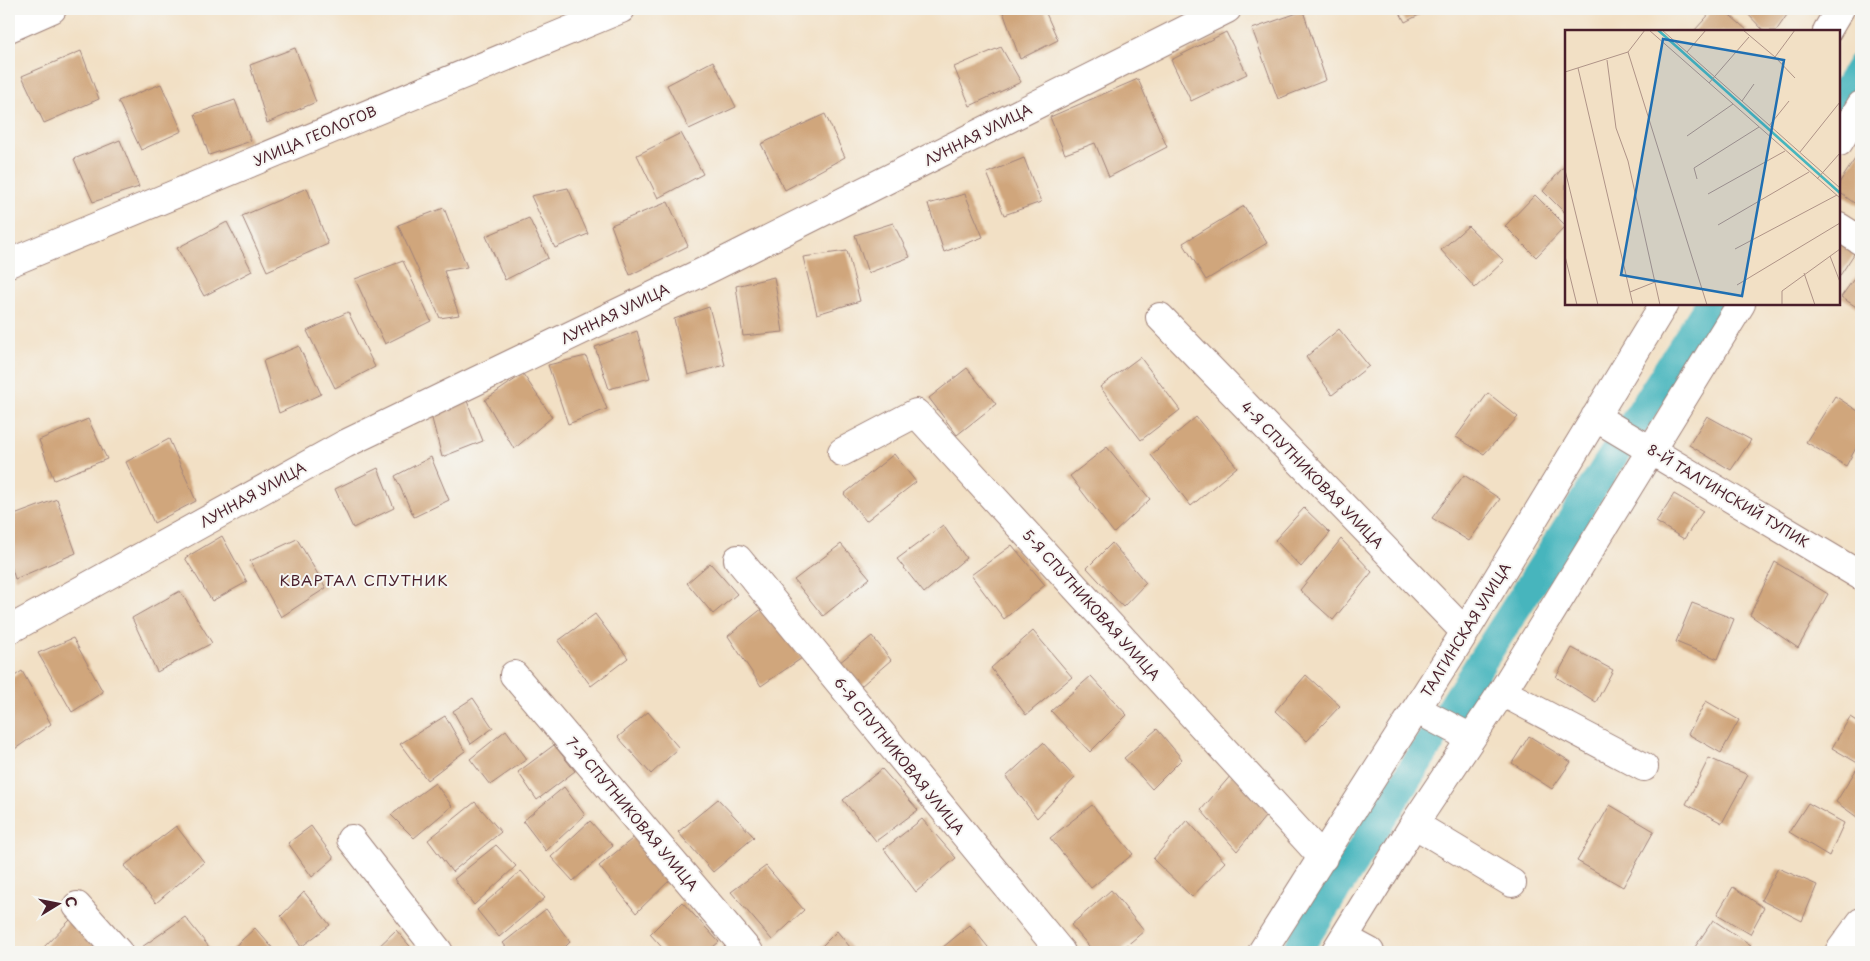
<svg xmlns="http://www.w3.org/2000/svg" width="1870" height="961" font-family="'Playpen Sans',sans-serif">
<rect width="100%" height="100%" fill="#f6f6f2"/>
<filter id="ink" filterUnits="userSpaceOnUse"><feTurbulence type="fractalNoise" baseFrequency=".02" numOctaves="2"/><feDisplacementMap in="SourceGraphic" scale="10" xChannelSelector="R" yChannelSelector="G"/><feConvolveMatrix kernelMatrix="1 2 1 2 8 2 1 2 1" color-interpolation-filters="sRGB"/></filter>
<filter id="wash" filterUnits="userSpaceOnUse"><feTurbulence type="fractalNoise" baseFrequency=".0096" numOctaves="4" result="noise"/><feDisplacementMap in="SourceGraphic" scale="20" xChannelSelector="R" yChannelSelector="G"/><feGaussianBlur stdDeviation="1.12" result="paint"/><feColorMatrix in="noise" values="0 0 0 0 0 0 0 0 0 0 0 0 0 0 0 0 0 1.4 0 .05"/><feComposite in="paint" operator="in"/></filter>
<g filter="url(#wash)">
<rect width="100%" height="100%" fill="#f2e0c5"/>
<g fill="none" stroke-linecap="round" stroke-linejoin="round">
<!-- canal -->
<path stroke="#46b5bd" stroke-width="30" d="M1839,102l22,-36
M1296,952l414,-648"/>
</g>
<g id="blocks">
<!-- building -->
<path fill="#d0a67c" d="M1002,9h42l14,31 -38,19z
M1398,9h33l-26,13z
M1714,9h9l25,22h-54z
M1743,9h48l-15,22h-12z
M1303,11l23,69 -48,19 -26,-70z
M1226,32l21,42 -56,27 -20,-41z
M1001,47l20,35 -51,24 -16,-39z
M295,48l21,54 -49,21 -17,-58z
M81,51l18,48 -55,24 -22,-47z
M713,61l23,46 -47,22 -22,-44z
M1138,79l29,68 -58,30 -14,-34 -30,11 -15,-37z
M161,84l21,47 -41,19 -23,-49z
M235,100l16,41 -42,14 -14,-41z
M825,114l20,43 -60,33 -24,-46z
M681,133l22,41 -45,24 -21,-43z
M120,140l19,47 -46,15 -19,-43z
M1861,150v58l-22,-16v-9z
M1024,158l17,44 -37,13 -17,-42z
M1566,164v50l-23,-23z
M307,188l21,56 -61,27 -25,-55z
M568,188l20,46 -33,14 -24,-52z
M965,194l18,43 -39,15 -16,-48z
M1535,195l31,31 -30,31 -31,-31z
M668,202l20,44 -58,29 -19,-50z
M1244,206l23,37 -61,37 -23,-37z
M444,208l23,59 -23,4 15,44 -19,3 -42,-93z
M529,218l19,40 -43,22 -19,-44z
M227,222l25,49 -48,25 -27,-48z
M893,223l17,34 -42,16 -13,-38z
M1468,226l36,35 -29,27 -34,-38z
M1839,240l17,11 -17,26z
M847,251l13,50 -43,13 -14,-57z
M403,261l28,60 -46,23 -30,-65z
M1861,269v41l-20,-13z
M774,277l9,55 -40,4 -7,-50z
M709,307l16,58 -37,10 -14,-56z
M348,312l27,55 -40,21 -28,-57z
M1339,329l30,37 -37,29 -26,-38z
M637,331l13,47 -41,11 -14,-42z
M299,346l22,48 -42,19 -16,-52z
M586,356l21,53 -39,15 -20,-59z
M1140,357l40,53 -39,30 -41,-53z
M967,368l29,36 -39,31 -28,-37z
M523,374l29,43 -38,32 -29,-49z
M1488,393l30,24 -34,37 -28,-17z
M1835,396l26,17v26l-15,27 -40,-24z
M467,401l16,40 -41,16 -11,-42z
M1707,416l44,24 -20,30 -42,-25z
M1196,417l41,50 -46,39 -40,-51z
M88,419l19,40 -53,21 -15,-40z
M169,439l27,62 -42,22 -28,-61z
M1107,447l43,52 -36,34 -44,-57z
M894,454l22,28 -50,39 -22,-27z
M431,457l18,43 -35,17 -19,-41z
M378,468l16,40 -41,20 -18,-39z
M1464,475l36,24 -31,42 -37,-23z
M1674,494l29,17 -19,28 -28,-17z
M57,499l19,54 -61,26 -6,-20v-42z
M1304,508l26,25 -29,34 -26,-27z
M943,525l23,33 -42,35 -27,-34z
M222,536l25,46 -35,19 -27,-43z
M297,539l29,49 -45,29 -31,-56z
M1341,539l31,33 -39,48 -33,-30z
M1112,543l34,40 -23,24 -36,-39z
M841,544l29,34 -47,38 -29,-36z
M1012,545l33,40 -41,34 -33,-44z
M1775,562l53,32 -30,54 -48,-33z
M710,563l27,31 -24,20 -26,-31z
M180,591l32,52 -55,29 -25,-54z
M1692,603l42,16 -16,40 -42,-17z
M764,607l38,51 -41,28 -33,-50z
M595,614l33,44 -37,28 -33,-45z
M1033,631l39,46 -46,38 -35,-47z
M872,636l19,24 -30,26 -22,-23z
M73,638l30,54 -31,20 -34,-59z
M1572,648l41,22 -17,32 -40,-25z
M22,671l29,53 -42,29v-73z
M1306,675l34,31 -33,35 -32,-30z
M1091,676l36,39 -37,37 -39,-41z
M473,698l20,30 -22,16 -18,-33z
M1706,701l33,19 -18,33 -33,-19z
M648,712l31,36 -28,26 -33,-37z
M445,716l20,35 -38,29 -27,-36z
M1850,717l11,7v41l-29,-17z
M1157,729l25,30 -30,30 -28,-31z
M506,730l21,29 -37,26 -20,-26z
M1529,736l42,26 -19,27 -40,-26z
M1043,743l32,35 -38,40 -31,-41z
M554,745l21,26 -38,29 -19,-28z
M1709,758l39,17 -26,48 -36,-19z
M882,769l36,41 -42,31 -33,-41z
M1856,770l5,4v46l-25,-18z
M1232,774l38,37 -33,40 -36,-41z
M435,783l17,23 -38,32 -23,-23z
M564,787l21,28 -39,36 -23,-30z
M718,799l36,38 -41,35 -35,-40z
M475,802l26,30 -49,40 -24,-32z
M1808,803l36,20 -15,33 -40,-24z
M1092,805l41,49 -42,34 -41,-50z
M1610,805l44,26 -31,56 -46,-26z
M922,819l34,39 -40,34 -32,-43z
M1187,820l38,42 -33,35 -39,-38z
M590,821l23,25 -40,35 -22,-24z
M176,826l28,36 -48,41 -32,-37z
M311,826l23,32 -22,19 -24,-34z
M637,835l36,42 -37,36 -37,-47z
M496,845l20,21 -42,39 -20,-26z
M766,866l38,44 -32,30 -41,-48z
M1778,868l39,17 -15,36 -41,-21z
M521,871l24,27 -46,39 -22,-27z
M1733,887l31,21 -14,26 -33,-20z
M1111,890l33,41 -25,21h-25l-23,-27z
M304,892l26,33 -29,22 -20,-31z
M682,902l37,40 -12,10h-41l-16,-18z
M546,909l24,33 -10,10h-50l-7,-9z
M185,917l28,35h-71l-3,-3z
M71,919l23,27 -6,6h-41l-4,-4z
M1713,920l38,25 -5,7h-43l-8,-5z
M970,925l22,27h-55z
M255,928l21,24h-47z
M396,930l19,22h-42z
M837,931l17,21h-38z"/>
</g>
</g>
<g filter="url(#ink)">
<use href="#blocks" fill-opacity="0" stroke="#9e8078" stroke-width="1"/>
<g fill="none" stroke-linecap="round" stroke-linejoin="round">
<!-- minor casing -->
<g stroke="#9e8078" stroke-width="30">
<path id="minor" d="M9,28l43,-19
M1827,31l13,-22
M1839,142l22,-37
M1839,227l22,14
M9,263l612,-254
M1160,317l305,315
M1595,417l266,159
M842,452l74,-39 407,445
M738,559l323,393
M9,630l336,-186 370,-178 512,-257
M514,675l235,277
M1502,692l142,75
M1416,709l55,29
M1414,824l98,59
M351,839l88,113
M77,906l41,46
M1344,938l26,14
M1262,952l203,-320 199,-328
M1335,952l79,-128 88,-132 239,-388
M1839,952l22,-30"/>
</g>
<!-- minor -->
<use href="#minor" stroke="#fff" stroke-width="28"/>
</g>
</g>
<g text-anchor="middle" stroke-width="4" stroke-linejoin="round" paint-order="stroke">
<!-- street labels -->
<g font-size="14" fill="#4a1f2b" stroke="#f6f6f2">
<text transform="translate(978 135) rotate(-27)" y="5">ЛУННАЯ УЛИЦА</text>
<text transform="translate(315 136) rotate(-23)" y="5">УЛИЦА ГЕОЛОГОВ</text>
<text transform="translate(615 314) rotate(-26)" y="5">ЛУННАЯ УЛИЦА</text>
<text transform="translate(1312 475) rotate(46)" y="5">4-Я СПУТНИКОВАЯ УЛИЦА</text>
<text transform="translate(253 495) rotate(-29)" y="5">ЛУННАЯ УЛИЦА</text>
<text transform="translate(1728 496) rotate(31)" y="5">8-Й ТАЛГИНСКИЙ ТУПИК</text>
<text transform="translate(1091 605) rotate(48)" y="5">5-Я СПУТНИКОВАЯ УЛИЦА</text>
<text transform="translate(1466 630) rotate(-58)" y="5">ТАЛГИНСКАЯ УЛИЦА</text>
<text transform="translate(899 756) rotate(51)" y="5">6-Я СПУТНИКОВАЯ УЛИЦА</text>
<text transform="translate(632 814) rotate(50)" y="5">7-Я СПУТНИКОВАЯ УЛИЦА</text>
</g>
<!-- neighbourhood labels -->
<g font-size="15" letter-spacing="1" fill="#4a1f2b" stroke="#f6f6f2">
<text x="364" y="586">КВАРТАЛ СПУТНИК</text>
</g>
</g>
<!-- overview -->
<g transform="translate(1565 30)">
<rect width="275" height="275" fill="#f2e0c5"/>
<path fill="none" stroke="#46b5bd" stroke-width="2.5" d="M93,0l182,163"/>
<path fill="none" stroke="#af9387" stroke-width="1" d="M84,0l191,168M97,0l178,158M178,0l32,27 20,-27M63,22l79,253M122,22l19,-22M210,27l20,21M42,30l9,68 12,33 32,144M13,38l55,237M0,42l63,-20 17,-22M144,53l40,-46M177,71l12,-17M204,96l20,-25M122,106l46,-32M235,122l40,-50M0,140l33,135M132,149l-3,-11 65,-41M252,149l23,-26M143,164l77,-43M153,195l91,-53M170,219l102,-54M0,226l12,49M265,226l10,26M239,243l11,32M172,255l103,-62M65,262l25,-10M217,275v-14l58,-42"/>
<path fill="#1f6fb2" fill-opacity="0.15" stroke="#1f6fb2" stroke-width="2.5" d="M98,9l121,21 -42,236 -121,-21z"/>
<rect width="275" height="275" fill="none" stroke="#4a1f2b" stroke-width="2.5"/>
</g>
<!-- margin -->
<rect width="1870" height="961" fill="none" stroke="#f6f6f2" stroke-width="30"/>
<!-- north arrow -->
<g transform="translate(58 904) rotate(80)" stroke="#f6f6f2" stroke-width="4" paint-order="stroke">
<path d="M0-4L9 19L0 12L-9 19Z" fill="#4a1f2b"/>
<text y="-8" font-size="14" font-weight="bold" text-anchor="middle" fill="#4a1f2b">С</text>
</g>
</svg>
